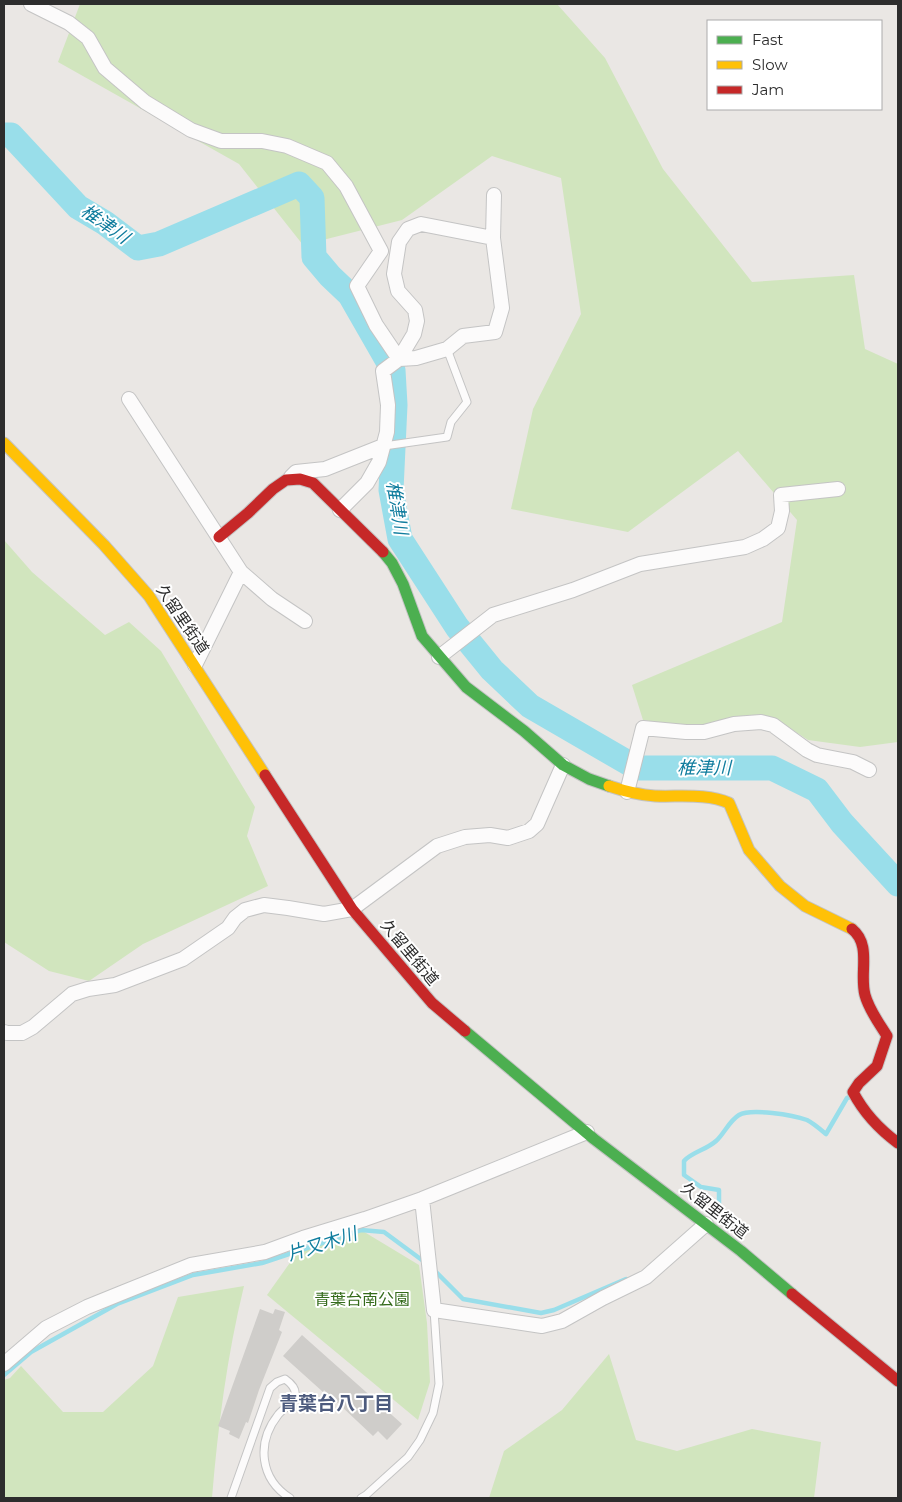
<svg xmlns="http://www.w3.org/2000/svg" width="902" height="1502" font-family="Montserrat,'Noto Sans JP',sans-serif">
<rect width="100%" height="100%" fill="#eae7e4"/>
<!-- green -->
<path fill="#d1e5be" d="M80,4h477l48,54 58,111 89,113 102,-7 11,74 33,15v378l-38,5 -52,-7 -32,-21h-41l-39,9 -53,-8 -11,-35 150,-63 15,-102 -59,-69 -110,81 -117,-23 22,-100 48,-95 -20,-136 -69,-22 -90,64 -99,25 -64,-81 -181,-102z
M4,540l28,32 73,63 24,-13 32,29 94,156 -8,29 21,50 -125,58 -54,37 -40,-10 -45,-29z
M361,1230l58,35 8,58 3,59 -12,38 -151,-125 32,-45z
M244,1286c-17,70 -26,140 -32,212h-208v-118l6,-2 11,-12 42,46h40l50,-46 25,-69z
M609,1354l27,86 41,11 75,-22 69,13 -7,56h-325l15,-47 58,-41z"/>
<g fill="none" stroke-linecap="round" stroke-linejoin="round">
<!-- stream -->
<path stroke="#99deea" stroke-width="4.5" d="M719,1205v-15l-18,-3 -17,-12v-14c8,-9 22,-11 32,-20 8,-7 13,-20 23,-26 12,-7 54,0 68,5 6,3 13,9 19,14l21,-36 3,-1
M434,1270l29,29 78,14 13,-3 72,-31
M4,1375l27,-23 86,-48 76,-29 69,-12 99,-33 23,2 42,31"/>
<!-- river -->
<path stroke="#99deea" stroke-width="25" d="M4,135h7l67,72 27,16 33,25 21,-4 140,-60 13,14 2,59 16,19 20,19 43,75 2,35 -4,85 9,49 57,88 35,43 38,36 107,62h135l45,22 25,33 56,61"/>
</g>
<!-- building -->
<path fill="#cfcdca" d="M260,1309l13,5 2,-5 10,3 -6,18 3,2 -23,58 -11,33 -2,-1 -7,17 -10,-5 1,-3 -12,-5z
M302,1335l100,89 -15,16 -9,-9 -5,5 -49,-46 -1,2 -40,-36z"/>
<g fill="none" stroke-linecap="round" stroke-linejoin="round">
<!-- lane casing -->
<g stroke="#c4c4c4" stroke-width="9">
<path id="lane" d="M384,446l63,-9 4,-15 16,-20 -20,-53
M231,1498l39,-110 7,-6 8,-3c7,5 13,11 9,19 -2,7 -12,11 -16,17 -22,28 -18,64 12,83
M361,1498l5,-3 42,-38 12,-17 13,-27 6,-29 -5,-74"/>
</g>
<!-- street casing -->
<g stroke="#c4c4c4" stroke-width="16">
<path id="street" d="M31,4l38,19 19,15 17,30 40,34 46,28 30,11h41l25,5 40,17 19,23 35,65 -24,35 19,39 23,34 17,-1 31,-9 16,-13 32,-4 7,-24 -9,-70 1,-43
M129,399l112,173 31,27 33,22
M291,477l5,-5 29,-3 58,-23
M340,510l27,-27 12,-21 8,-30 1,-27 -5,-34 16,-12 15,-25 3,-13 -2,-11 -17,-19 -4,-17 5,-32 9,-13 13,-5 72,14
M439,657l54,-42 80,-25 67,-26 105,-17 18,-8 15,-11 4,-17 -1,-16 57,-6
M195,665l46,-93
M627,792l16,-64 43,4h18l30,-8 27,-2 12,3 34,25 10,5 36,7 16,8
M4,1032l3,1h15l11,-6 39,-33 16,-5 27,-4 68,-26 45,-31 7,-10 10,-8 19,-5 24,3 36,6 28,-5 85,-63 28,-9 25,-2 18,3 21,-7 8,-7 26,-59
M422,1199l12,111 108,16 20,-5 41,-23 43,-21 60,-53
M4,1364l42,-36 41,-21 37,-15 67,-27 74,-13 38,-14 62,-19 57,-20 165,-67"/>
</g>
<!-- fast casing -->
<g stroke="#c4c4c4" stroke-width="13">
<path id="fast" d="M383,552l9,11 11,21 19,52 44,51 58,44 39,34 26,14 20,7
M465,1031l129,108 147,112 51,43"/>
</g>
<!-- slow casing -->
<g stroke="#c4c4c4" stroke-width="13">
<path id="slow" d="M4,443l100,102 45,51 116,179
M609,786c15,5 30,9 46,10 24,1 52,-3 74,7l20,47 31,36 25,20 47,23"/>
</g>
<!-- jam casing -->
<g stroke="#c4c4c4" stroke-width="13">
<path id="jam" d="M219,537l29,-24 25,-24 13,-9 14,-1 13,4 70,69
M265,775l87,134 80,94 33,28
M852,929c20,16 7,44 13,66 4,15 14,28 22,41l-10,30 -18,17 -6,9c11,21 26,37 45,51
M792,1294l106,87"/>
</g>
<!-- lane -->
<use href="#lane" stroke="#fcfbfb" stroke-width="7"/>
<!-- street -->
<use href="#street" stroke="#fcfbfb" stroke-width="14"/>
<!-- fast -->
<use href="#fast" stroke="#4caf50" stroke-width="11"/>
<!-- slow -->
<use href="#slow" stroke="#ffc107" stroke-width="11"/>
<!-- jam -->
<use href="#jam" stroke="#c62828" stroke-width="11"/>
</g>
<g text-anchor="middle" stroke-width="4" stroke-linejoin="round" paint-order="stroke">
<!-- street labels -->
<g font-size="16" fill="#2d2d2d" stroke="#fff">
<text transform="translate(183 619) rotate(56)" y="6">久留里街道</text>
<text transform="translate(410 952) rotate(50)" y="6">久留里街道</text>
<text transform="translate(715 1210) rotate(38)" y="6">久留里街道</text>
</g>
<!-- park labels -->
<g font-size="16" fill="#356b1c" stroke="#fff">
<text x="362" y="1305">青葉台南公園</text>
</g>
<!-- water labels -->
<g font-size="18" font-style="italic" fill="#107d9e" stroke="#fff">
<text transform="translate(105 224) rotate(35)" y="6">椎津川</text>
<text transform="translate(397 508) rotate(81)" y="6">椎津川</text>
<text x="704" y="774">椎津川</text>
<text transform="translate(322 1244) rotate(-18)" y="6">片又木川</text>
</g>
<!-- quarter labels -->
<g font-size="19" font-weight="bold" fill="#4d5b7e" stroke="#fff">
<text x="336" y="1410">青葉台八丁目</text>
</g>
</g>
<!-- border -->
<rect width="902" height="1502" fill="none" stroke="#2d2d2d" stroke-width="10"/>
<!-- legend -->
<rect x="707" y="20" width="175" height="90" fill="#ffffff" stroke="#ababab"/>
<rect x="717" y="36" width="25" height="8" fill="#4caf50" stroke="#ababab"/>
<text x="752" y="45" font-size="15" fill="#2d2d2d">Fast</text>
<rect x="717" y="61" width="25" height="8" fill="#ffc107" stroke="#ababab"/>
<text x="752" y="70" font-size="15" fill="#2d2d2d">Slow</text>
<rect x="717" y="86" width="25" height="8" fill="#c62828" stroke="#ababab"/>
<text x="752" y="95" font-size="15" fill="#2d2d2d">Jam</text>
</svg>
